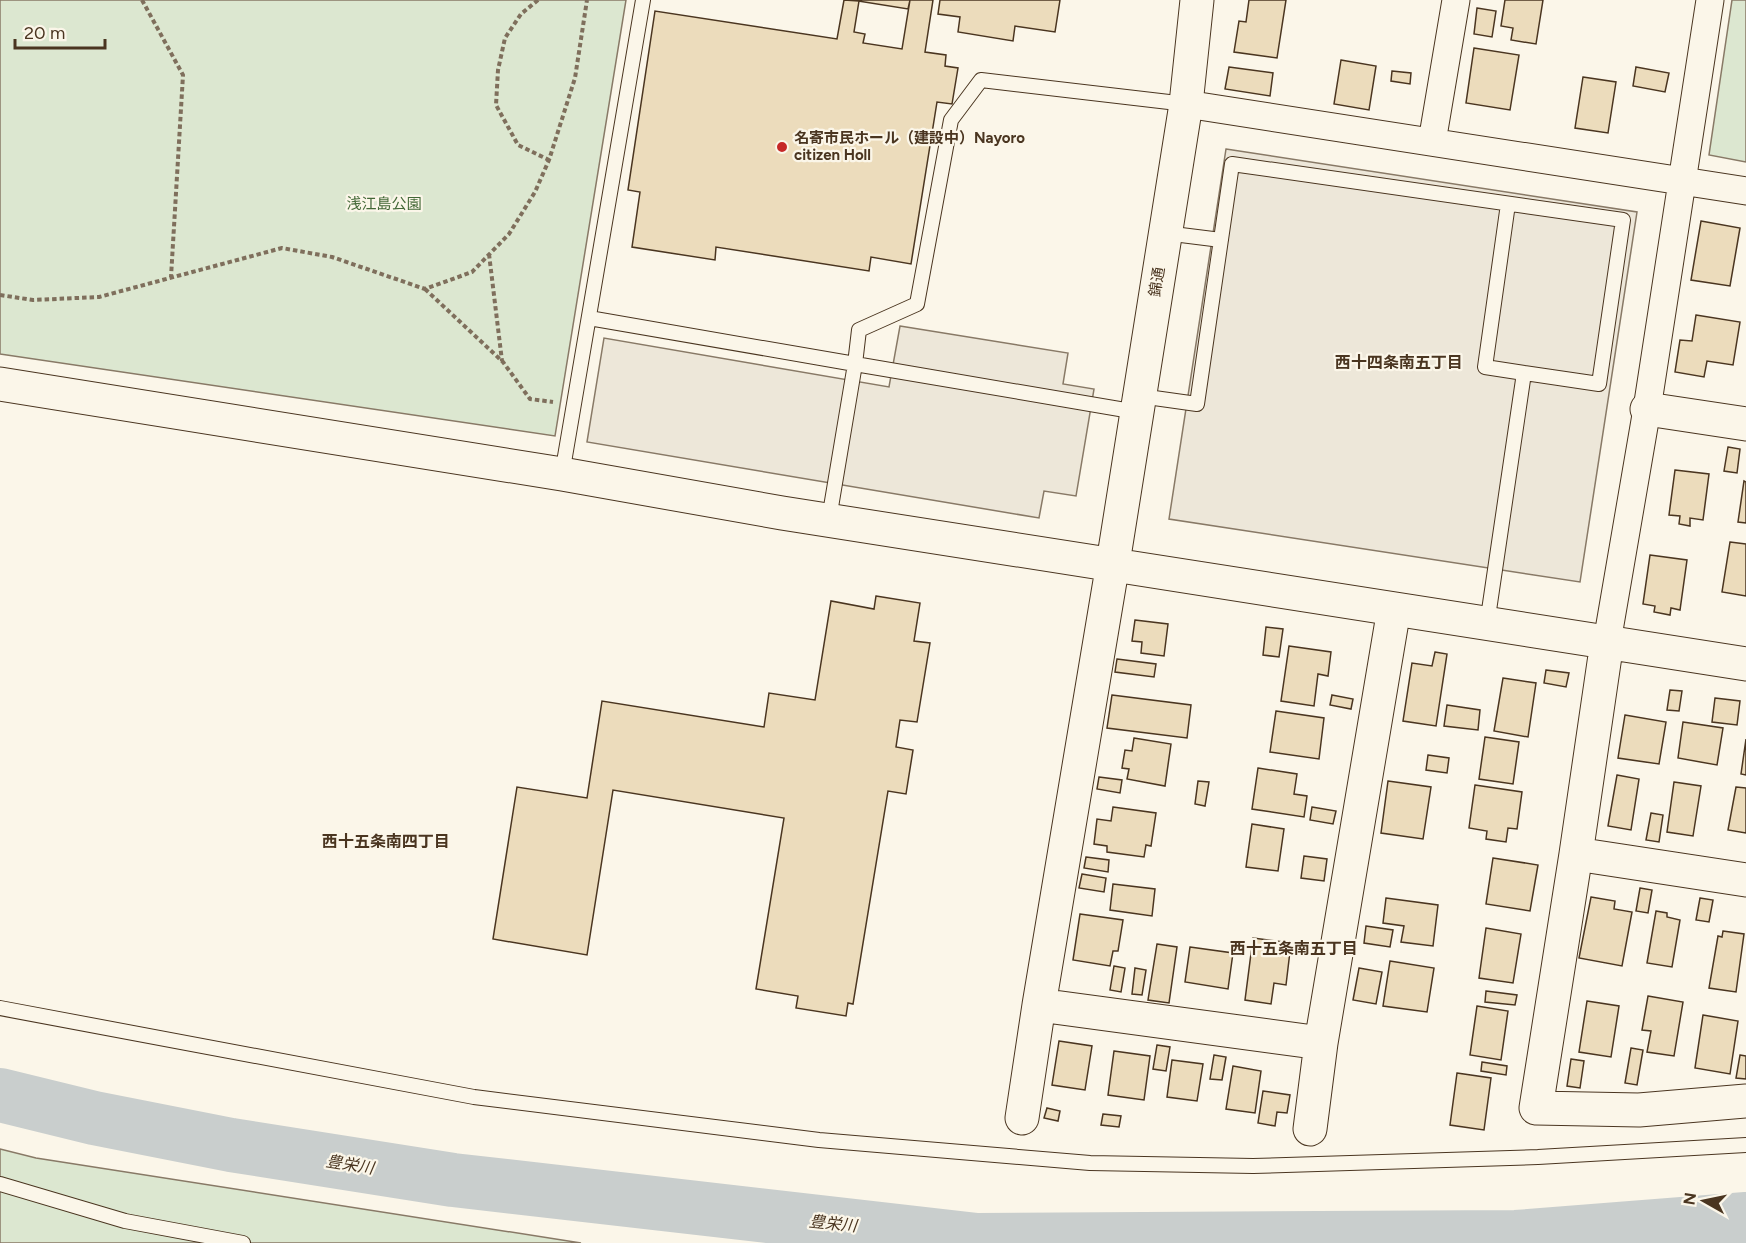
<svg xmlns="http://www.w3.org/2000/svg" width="1746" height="1243" font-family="Figtree,'Noto Sans JP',sans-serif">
<rect width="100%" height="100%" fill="#fbf6e9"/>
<!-- green -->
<path fill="#dce7d0" stroke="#887966" stroke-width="1.5" d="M0,0h626l-71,436 -555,-82z
M1732,0h14v162l-37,-7z
M0,1149l36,9 545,85h-581z"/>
<!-- parking -->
<path fill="#ede7d9" stroke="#887966" stroke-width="1.5" d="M1226,149l411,63 -57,370 -411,-63z
M900,326l168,27 -5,31 31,5 -18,107 -32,-5 -5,27 -452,-76 17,-104 285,49z"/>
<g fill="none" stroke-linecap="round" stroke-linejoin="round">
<!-- river -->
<path stroke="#c9cecd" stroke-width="54" d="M0,1095l94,23 137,27 222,35 524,60 539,-3 230,-18"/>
</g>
<!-- building -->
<path fill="#ecdcbc" stroke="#4a3520" stroke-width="1.5" d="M844,0l15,1 -5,31 11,2 -2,9 39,6 8,-49h23l-8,52 21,3 -1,11 13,2 -6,36 -15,-2 -26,162 -40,-7 -2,14 -153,-24 -1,13 -83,-13 8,-55 -12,-2 27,-179 182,28z
M852,0h58l-2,9z
M940,0h120l-5,32 -40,-6 -2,15 -55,-9 2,-15 -22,-3z
M1249,0h37l-9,58 -43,-6 5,-31 7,1z
M1505,0h38l-7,44 -25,-4 2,-12 -12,-2z
M1477,8l19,3 -4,26 -18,-3z
M1474,48l45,7 -9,55 -44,-7z
M1341,60l35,6 -7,44 -35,-6z
M1229,67l44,6 -3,23 -45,-7z
M1636,67l33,6 -4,19 -32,-6z
M1392,71l19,2 -1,11 -19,-3z
M1583,77l33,5 -8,51 -33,-5z
M1701,221l39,7 -10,58 -39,-6z
M1696,315l44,7 -7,43 -26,-4 -3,16 -29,-5 5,-32 12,1z
M1728,447l12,2 -3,24 -13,-2z
M1675,470l34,4 -6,46 -13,-2v8l-11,-2 1,-8 -11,-1z
M1744,481l2,1v41l-8,-1z
M1730,542l16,2v52l-24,-4z
M1650,555l37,5 -7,50 -9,-2 -1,7 -16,-3 1,-6 -12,-2z
M876,596l44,7 -6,38 16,2 -13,79 -17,-2 -4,27 17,3 -7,44 -18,-3 -35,213 -5,-1 -2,13 -50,-8 2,-12 -42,-7 28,-171 -171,-28 -26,165 -94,-16 24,-152 70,11 15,-97 162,26 5,-34 46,7 16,-99 43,8z
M1135,620l33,4 -4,32 -23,-3 1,-11 -10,-1z
M1266,627l17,2 -4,28 -16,-2z
M1289,646l42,6 -3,24 -10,-2 -4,32 -33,-5z
M1435,652l12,2 -11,72 -33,-5 9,-58 20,3z
M1117,659l39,5 -2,13 -39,-5z
M1546,670l23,3 -3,14 -22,-4z
M1503,678l33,5 -8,54 -34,-6z
M1670,690l12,1 -3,20 -12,-1z
M1112,695l79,10 -4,33 -80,-10z
M1332,695l21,4 -2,10 -21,-4z
M1715,698l25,3 -3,24 -25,-3z
M1447,705l33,5 -2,20 -34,-4z
M1276,711l48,7 -5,41 -49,-7z
M1625,715l41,7 -7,42 -41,-6z
M1683,722l40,6 -6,37 -39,-7z
M1485,737l34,5 -6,42 -34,-5z
M1134,738l37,6 -6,42 -38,-7 2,-10 -7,-1 3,-18 7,1z
M1746,739v36l-5,-1z
M1428,755l21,3 -2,15 -21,-3z
M1258,768l39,6 -3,20 13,2 -3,21 -52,-8z
M1617,775l22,4 -8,51 -23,-4z
M1099,777l23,3 -2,13 -23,-4z
M1198,781l11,1 -4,24 -10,-2z
M1388,781l43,6 -8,52 -42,-6z
M1674,782l27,4 -8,50 -26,-4z
M1475,785l47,7 -5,37 -9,-1 -2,14 -20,-3 1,-8 -18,-3z
M1736,787l10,1v45l-18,-3z
M1113,807l43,6 -5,33 -5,-1 -2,12 -37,-5v-6l-13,-2 3,-25 14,2z
M1312,807l24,4 -3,13 -23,-4z
M1651,813l12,2 -4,27 -13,-2z
M1252,824l32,5 -6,42 -32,-4z
M1304,856l23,3 -3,22 -23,-3z
M1086,857l23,3 -1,12 -24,-4z
M1493,858l45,7 -8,46 -44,-7z
M1082,874l24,4 -2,14 -25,-4z
M1113,884l42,5 -3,27 -42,-6z
M1640,888l12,2 -4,23 -12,-2z
M1591,897l24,4 -1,8 18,3 -10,54 -43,-8z
M1386,898l52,7 -5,41 -32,-4 3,-16 -21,-3z
M1700,898l13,2 -4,22 -13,-2z
M1656,911l11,2v4l13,3 -8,47 -25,-4z
M1080,914l43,6 -5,31h-5l-3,15 -37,-6z
M1366,926l27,4 -3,17 -26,-4z
M1486,928l35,6 -8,49 -34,-5z
M1723,931l21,3 -8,58 -27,-4 9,-52 4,1z
M1253,938l38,5 -5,42 -12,-2 -3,21 -26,-4z
M1157,944l20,3 -8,56 -21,-3z
M1190,947l43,6 -5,36 -43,-7z
M1390,961l44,7 -7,44 -44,-6z
M1114,966l11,2 -4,24 -11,-2z
M1135,968l11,2 -4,25 -10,-1z
M1359,968l23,4 -6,32 -23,-4z
M1486,991l31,4 -2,10 -30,-3z
M1648,996l35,6 -9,54 -27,-4 4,-21 -9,-1z
M1587,1001l32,5 -8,51 -32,-5z
M1477,1006l31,5 -7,49 -31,-5z
M1703,1015l35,6 -8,53 -35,-6z
M1059,1041l33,5 -7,44 -33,-5z
M1157,1045l13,2 -4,24 -13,-2z
M1631,1048l12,2 -6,35 -12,-2z
M1114,1051l36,5 -6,44 -36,-5z
M1214,1055l12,2 -4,23 -12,-1z
M1740,1055l6,1v23l-10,-1z
M1571,1059l13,2 -4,27 -13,-2z
M1172,1060l31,4 -6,37 -30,-4z
M1482,1062l25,4 -1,9 -25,-4z
M1233,1066l28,5 -6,42 -29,-4z
M1457,1073l34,5 -7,52 -34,-5z
M1263,1091l27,4 -3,18 -10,-1 -2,14 -17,-3z
M1047,1108l13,3 -2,10 -14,-3z
M1103,1114l18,2 -2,11 -18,-2z"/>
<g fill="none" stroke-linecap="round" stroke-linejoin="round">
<!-- lane casing -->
<g stroke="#4a3520" stroke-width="16">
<path id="lane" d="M1508,204l-23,163 39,6
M1165,233l56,7
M589,318l266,46 -26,155
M1140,396l57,8 35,-240 391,56 -24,164 -75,-11 -37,251
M1137,412l-282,-48 4,-34 58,-26 34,-184 30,-40 205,24
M562,474l81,-474
M0,1008l474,89 345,43 271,23 163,3 285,-9 208,-12
M0,1184l125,37 118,22"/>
</g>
<!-- street casing -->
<g stroke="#4a3520" stroke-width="29">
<path id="street" d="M1186,104l560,87
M1432,142l24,-142
M1607,642l40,-233 63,-409"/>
</g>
<!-- secondary casing -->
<g stroke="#4a3520" stroke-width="35">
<path id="secondary" d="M1197,0l-11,104 -73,459 -74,442 282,38 73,-434
M0,384l562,90 220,39 964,151
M1647,409l99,15
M1607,642l-31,212 170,26
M1576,854l-40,254 103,2 107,-9
M1022,1118l17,-113
M1310,1129l11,-86"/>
</g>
<!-- path -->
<path stroke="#7f6f5c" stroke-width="4" stroke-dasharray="4.5 3" stroke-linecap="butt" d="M142,0l41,75 -12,202
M538,0l-17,14 -16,24 -7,32 -2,35 22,40 31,15
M489,254l13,107
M425,289l78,73 27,37 23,3
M0,295l33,5 66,-3 183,-49 50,9 93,32 47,-17 37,-38 26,-42 14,-32 26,-82 12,-78"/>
<!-- lane -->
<use href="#lane" stroke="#fbf6e9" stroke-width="14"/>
<!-- street -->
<use href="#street" stroke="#fbf6e9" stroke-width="27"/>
<!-- secondary -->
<use href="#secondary" stroke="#fbf6e9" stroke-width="33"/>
</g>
<!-- markers -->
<circle fill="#c62828" stroke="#fbf6e9" stroke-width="2" cx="782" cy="147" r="6"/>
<g text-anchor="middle" stroke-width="4.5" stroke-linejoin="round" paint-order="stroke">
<!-- poi labels -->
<g font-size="15" font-weight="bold" fill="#4a3520" stroke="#fbf6e9" text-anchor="start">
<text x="794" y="143">名寄市民ホール（建設中）Nayoro<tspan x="794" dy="17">citizen Holl</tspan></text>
</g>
<!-- park labels -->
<g font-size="15" fill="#436837" stroke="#fbf6e9">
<text x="384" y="209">浅江島公園</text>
</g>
<!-- street labels -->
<g font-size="15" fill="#4a3520" stroke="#fbf6e9">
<text transform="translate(1157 282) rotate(-81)" y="5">錦通</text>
</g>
<!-- neighbourhood labels -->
<g font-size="16" font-weight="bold" fill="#4a3520" stroke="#fbf6e9">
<text x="1399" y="368">西十四条南五丁目</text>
<text x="386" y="847">西十五条南四丁目</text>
<text x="1294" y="954">西十五条南五丁目</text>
</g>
<!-- water labels -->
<g font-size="16" font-style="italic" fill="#4a3520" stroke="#fbf6e9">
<text transform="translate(350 1164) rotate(9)" y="6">豊栄川</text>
<text transform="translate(833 1223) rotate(6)" y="6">豊栄川</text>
</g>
</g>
<!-- north arrow -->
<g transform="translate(1704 1201) rotate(279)" stroke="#fbf6e9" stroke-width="4.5" paint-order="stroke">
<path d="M0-4.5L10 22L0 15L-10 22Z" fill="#4a3520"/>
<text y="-9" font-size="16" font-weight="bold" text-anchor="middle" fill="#4a3520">N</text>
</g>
<!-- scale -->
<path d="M15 39v9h90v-9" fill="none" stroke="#4a3520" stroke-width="3"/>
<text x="24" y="39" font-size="18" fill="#4a3520" stroke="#fbf6e9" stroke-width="4.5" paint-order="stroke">20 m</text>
</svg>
